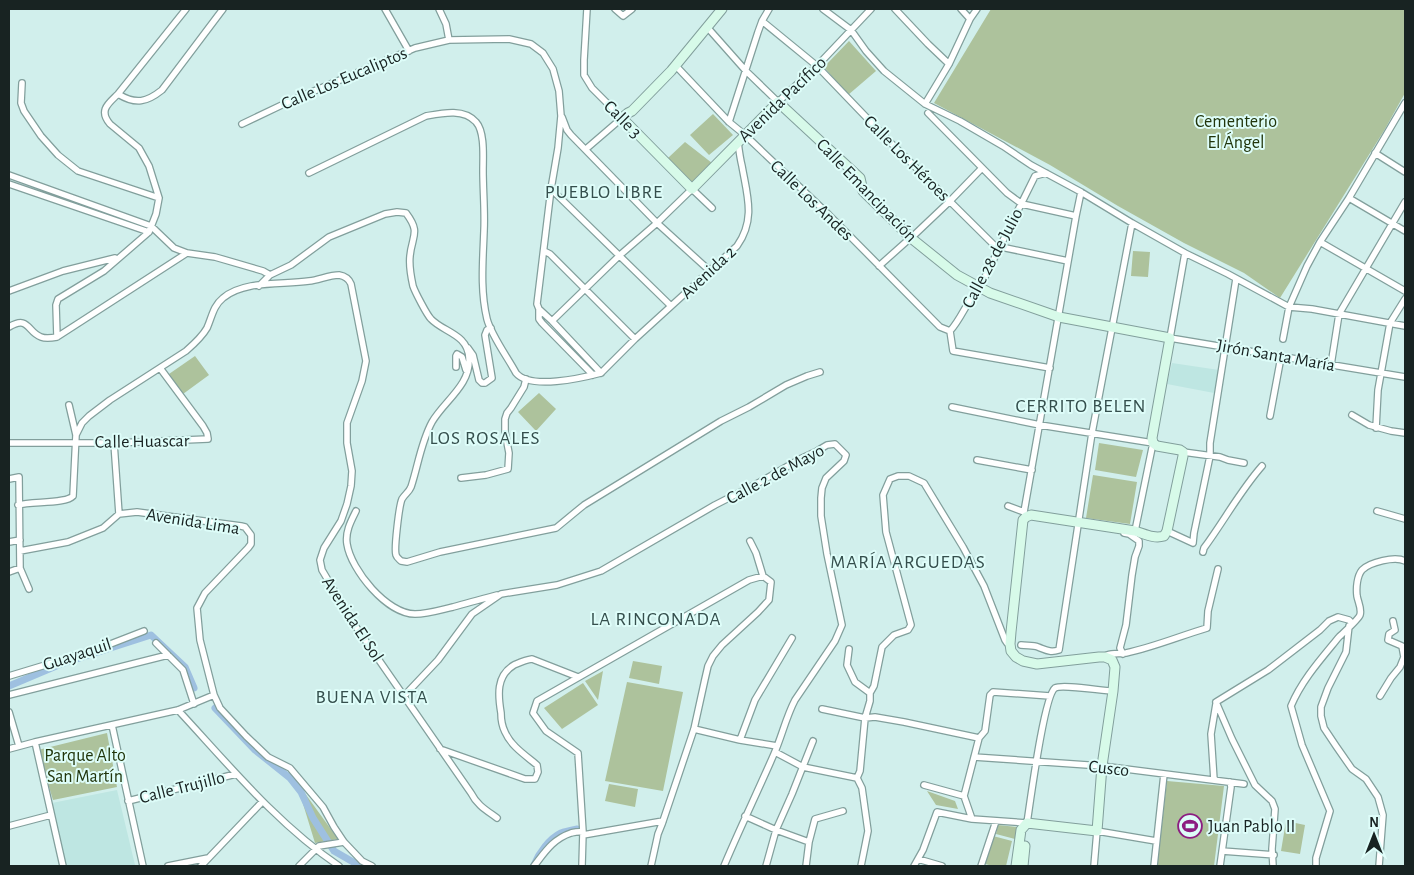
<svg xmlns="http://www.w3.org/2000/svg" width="1414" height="875" font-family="'Alegreya Sans',sans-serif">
<rect width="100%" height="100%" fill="#d1efec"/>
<!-- built -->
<path fill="#bee6e2" d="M1172,363l47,7 -5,23 -47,-9z
M117,790l18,75 -69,1 -14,-63z"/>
<!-- green -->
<path fill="#adc29c" d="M991,9h414v84l-20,36 -105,169 -36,-25 -60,-30 -66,-37 -68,-41 -116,-62z
M849,41l27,30 -28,24 -24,-28z
M713,114l20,21 -24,20 -19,-20z
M685,142l27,21 -22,22 -22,-27z
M1133,251l17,1 -2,25 -17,-1z
M195,356l14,19 -26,19 -14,-20z
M539,393l17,16 -20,22 -18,-19z
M1099,443l44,7 -7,27 -41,-7z
M1093,475l44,7 -7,42 -44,-6z
M633,661l29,5 -3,18 -30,-6z
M603,671l-5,29 -13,-19z
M627,682l56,10 -20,99 -58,-10z
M583,683l15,22 -36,24 -18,-21z
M107,733l10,54 -64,13 -15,-50z
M296,781l42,58 -23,4z
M1167,781l57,5 -10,80h-57z
M609,784l29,5 -3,18 -30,-6z
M927,791l28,10 3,8 -22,-4z
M1286,821l19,4 -5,29 -19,-3z
M998,825l19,2 -2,12 -19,-5z
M993,836l19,5 -6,25h-13l-8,-2z"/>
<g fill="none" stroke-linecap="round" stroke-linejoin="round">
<!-- canal -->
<path stroke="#9ec0e0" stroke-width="7" d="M9,686l52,-22 90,-29 34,32 9,21
M215,708l40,42 35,28 11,14 12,26 21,33 26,15
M534,865c5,-12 15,-26 27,-32 5,-2 11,-3 16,-4"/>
<!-- street casing -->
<g stroke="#829f9c" stroke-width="8">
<path id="street" d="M385,9l24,42
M439,9l7,15 3,16
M615,9l8,7 9,-7
M823,9l28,21 15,21 18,20 41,33 35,17 43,25 28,19 50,27 51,31 53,30 -15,85 235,39
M895,9l33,35 21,20
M961,9l9,10
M762,21l55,45 73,76 106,105h5l67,14
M707,27l39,44 32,31 39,-36 54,-57
M676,66l53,56 16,13 84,80 111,112 10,4
M22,83l-1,20 3,8 17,25 17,19 20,16 81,27
M118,94c18,11 29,8 44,-4l61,-81
M925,104l24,-40 21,-45 7,-10
M928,113l79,80 15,11 54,12
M562,117l5,13 4,5 86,88 53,48
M729,122l29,-90 4,-11 7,-12
M242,124l44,-21 129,-55 34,-8 60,-1 22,5 12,9 10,16 6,22 2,25 -3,32 -7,41 -14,115 2,5 13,12 49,52
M586,149l36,-31 -30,-30 -8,-13v-15l3,-51
M1375,153l30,19
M309,173l117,-57c16,-3 38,-8 50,6 9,10 7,35 7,48 0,21 2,41 1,61 -1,29 -4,59 3,88 4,16 21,39 29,54 14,17 66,5 85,0
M1046,173l-11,3 -55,111c-13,13 -18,31 -30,44l3,20 97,17
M9,175l142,51 23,22 13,5
M9,184l140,48
M551,189l120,117
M1349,198l56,33
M911,238l39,-37 32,-33
M1320,242l85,49
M544,251l6,3 85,85
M1185,253l43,21 61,33 23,2 93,17
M879,266l28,-25
M259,286l11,-11 21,-10 38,-28 56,-23 12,-2 9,1c15,20 6,22 4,43 -1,9 1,21 3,30 2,6 14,29 18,33 12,13 37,15 38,39 2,27 -25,43 -37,64 -11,20 -14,44 -21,65 -2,5 -6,7 -9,12 -3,7 -8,50 -6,56 1,3 3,4 5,6l6,1 33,-10 116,-24 28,-23 137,-84 28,-14 37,-22 21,-9 13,-4
M9,291l54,-20 52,-13
M539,309v10l3,4 51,52
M552,321l68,-66 37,-32 35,-34 20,19
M9,327c20,-12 18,5 32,10 5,2 11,1 16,0l130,-84 28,4 48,14 7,4
M57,337l-1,-32 2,-6 46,-28 45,-39 7,-18 3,-16 -10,-32 -10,-18 -29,-24c-12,-14 -1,-21 8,-30l68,-85
M1283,339l6,-32 18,-41 13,-24 29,-44 56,-95
M468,348l5,7 6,25 3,3h3l7,-5 -7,-43 2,-5 4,-2
M1331,365l8,-51 66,-112
M456,367v-11l1,-2 5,3 4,13
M601,373l34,-34 102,-93c19,-27 10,-51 5,-80 -2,-8 -3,-16 -4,-24
M952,407l88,18 113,18 -18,88
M1352,415l17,10 22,6 14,2
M1270,416l11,-59
M1376,428l2,-38 12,-67 15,-24
M76,435l6,-12 7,-7 21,-16 76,-49c8,-7 16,-14 21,-23 5,-11 6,-22 16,-30 21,-18 60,-13 86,-17 10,-1 20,-6 30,-6 6,1 10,4 12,9l15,77 -4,20 -15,42v20l5,28 -1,15 -4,18 -6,17 -17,27 -4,12 2,10 32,54 117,169c6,12 15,17 26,25
M9,443h105l94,-4 -1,-6 -4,-7 -43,-58
M114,443l5,71
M1183,452l37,5 8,3 16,3
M977,460l55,10
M461,478l25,-3 22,-6 1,-16 -4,-21v-13l2,-6 4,-5 13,-21 2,-8
M9,479l10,-2 1,91 9,21
M18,505c13,-4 48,-1 55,-9l3,-61 -7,-30
M1008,506l16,6
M356,511c-5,10 -11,21 -9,33 4,26 40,70 68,70 13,0 25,-4 38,-7 14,-4 29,-8 44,-12
M1377,511l28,8
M1026,517l-2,-5 52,-296 5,-24
M1167,531l26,12 1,-10 16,-77v-13l26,-164
M750,541l6,12 7,23
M9,542l11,-2
M20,551l48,-9 35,-14 16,-14 18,-2 104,14 4,1 6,8v9l-3,4 -43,45 -8,15 3,32 14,55 6,13 26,28 22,21 22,11 33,39 11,20 10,15 18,19 10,5
M1203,552l1,-4c20,-27 36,-57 58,-82
M9,572l11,-4
M1349,626l-3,26 -18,36 -7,19v9l3,12 12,18 16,23 14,10 12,18 5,18 -4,51
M156,643l27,27 11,34
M1021,645c6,1 12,0 17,2 8,3 12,6 21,3l33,-217 40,-210
M849,649l-2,16 8,17 15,11v8l-5,17 -5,53 -3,7
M1123,654l-3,-6 6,-23 6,-50 3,-18 4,-11v-5l-10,-7 -5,-1
M1105,657l2,-2c6,-2 13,-1 19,-2 28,-6 54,-17 81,-25l1,-17 10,-42
M9,676l86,-26 49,-19
M870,693l4,-7 8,-39 12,-12 14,-5 3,-5 -25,-93 -3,-37 7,-16 8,-3h11l15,7 39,64 21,39 21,54 2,3 3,1
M9,695l159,-40
M404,696l34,-36 34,-46 29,-20 56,-9 44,-14 114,-66 45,-23 42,-24 15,-7 10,-6 8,-1 11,11 -2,6 -18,17 -4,10 -1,10v18l6,38 15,71 -7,16 -40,59c-9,17 -13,36 -21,54 -16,37 -34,74 -50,112
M1380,696l11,-18 9,-11 4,-10 -2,-11 -14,-6 1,-6 6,-4 -2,-9
M1216,702l16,37 23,46 17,16 3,8 -3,40 1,17
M1216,702l52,-32 52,-40 9,-9 9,-4 11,3 3,3
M822,709l43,9 10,-1 29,5 75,16
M178,710c51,55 99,114 161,156
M9,712l10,34
M112,725l31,141
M694,729l46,11 37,6
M740,740l15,-40 37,-62
M35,742l28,124
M9,749l26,-7 143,-32 36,-15
M440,749l85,30h10l3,-7 -1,-7c-12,-10 -26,-19 -32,-33 -3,-6 -4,-13 -4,-19 -3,-18 -5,-37 13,-48 7,-3 11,-5 18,-6l46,18
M775,752l28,15 54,11 5,10 6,43 -7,35
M974,757l128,9 142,18
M1214,780l-3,-46 5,-30
M924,785l40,11
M128,801l108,-27
M745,816l31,14 33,12
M972,819l-8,-23 15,-58 6,-7 5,-36 3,-3 57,4
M9,826l42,-11
M583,835l80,-14
M1222,851l52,4
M918,859l24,7
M168,866l40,-8
M201,866l61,-64
M299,866l20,-20 25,-4
M534,866c11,-14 19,-27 37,-33 4,-1 7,-2 12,-1
M582,866l1,-34 -5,-79 -32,-22 -13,-18 4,-12 212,-121 14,-4 8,6 -2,18 -11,12 -36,33 -9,11 -5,10 -3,13 -11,50 -32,95 -4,10 -7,32
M766,866l10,-36 16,-36 21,-53
M806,866l3,-24 6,-23 28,-8
M914,866l9,-16 14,-38 35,7 55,4c3,-19 17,-127 28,-135 7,-4 48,3 58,3
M981,866l15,-45
M1094,866l3,-35 59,10
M1154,866l10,-92
M1220,866l11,-79 -1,-5
M1316,866v-8l14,-47 -28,-66 -11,-39c11,-26 30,-47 48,-69 5,-5 19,-17 21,-22 2,-6 -2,-13 -3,-19 -1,-8 0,-20 5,-26 8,-8 33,-14 43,-9"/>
</g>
<!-- secondary casing -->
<g stroke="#829f9c" stroke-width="11">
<path id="secondary" d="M722,9l-51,62 -39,40 -4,2 -6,5 70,71 86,-87 82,76 3,13 48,47 46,37 33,18 69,24 111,21 -18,100 1,5 4,3 23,4 3,2v4l-16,75 -3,5c-10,3 -19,-2 -29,-5l-104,-16 -5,2 -3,3 -12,112 -1,12 1,7 5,6 7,4 14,3 62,-7h6l7,3 3,7 -2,24 -11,75 -5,65 -70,-8
M1016,866l5,-36 6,-7
M1023,866l2,-20"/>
</g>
<!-- street -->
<use href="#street" stroke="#fff" stroke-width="5.5"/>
<!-- secondary -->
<use href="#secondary" stroke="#d7fae9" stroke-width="9"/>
</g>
<!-- icons -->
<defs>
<g id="stadium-ring" transform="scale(1.25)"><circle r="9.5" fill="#defdf9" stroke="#8c1d81" stroke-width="1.5"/><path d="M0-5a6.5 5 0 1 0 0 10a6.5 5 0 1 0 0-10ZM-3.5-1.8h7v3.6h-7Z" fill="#8c1d81"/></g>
</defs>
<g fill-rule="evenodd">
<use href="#stadium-ring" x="1190" y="826"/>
</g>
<g text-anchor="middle" stroke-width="4" stroke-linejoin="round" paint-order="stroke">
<!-- street labels -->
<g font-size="18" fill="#182322" stroke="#defdf9">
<text transform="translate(344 78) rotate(-23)" y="6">Calle Los Eucaliptos</text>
<text transform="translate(782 99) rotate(-44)" y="6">Avenida Pacífico</text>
<text transform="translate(623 119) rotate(45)" y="6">Calle 3</text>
<text transform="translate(907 158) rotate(45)" y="6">Calle Los Héroes</text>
<text transform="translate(867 190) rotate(46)" y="6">Calle Emancipación</text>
<text transform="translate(812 200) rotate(44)" y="6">Calle Los Andes</text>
<text transform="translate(992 258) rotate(-62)" y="6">Calle 28 de Julio</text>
<text transform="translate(708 272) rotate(-43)" y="6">Avenida 2</text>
<text transform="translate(1276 355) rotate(10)" y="6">Jirón Santa María</text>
<text transform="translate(142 441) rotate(-1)" y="6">Calle Huascar</text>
<text transform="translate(775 474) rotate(-28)" y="6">Calle 2 de Mayo</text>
<text transform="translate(193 521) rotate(9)" y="6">Avenida Lima</text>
<text transform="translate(353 619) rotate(57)" y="6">Avenida El Sol</text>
<text transform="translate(77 654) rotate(-18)" y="6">Guayaquil</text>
<text transform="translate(1109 768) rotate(6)" y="6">Cusco</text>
<text transform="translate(182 787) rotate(-14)" y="6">Calle Trujillo</text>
</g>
<!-- park labels -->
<g font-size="18" fill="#21350b" stroke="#defdf9">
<text x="1236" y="127">Cementerio<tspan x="1236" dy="21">El Ángel</tspan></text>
<text x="85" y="761">Parque Alto<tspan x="85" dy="21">San Martín</tspan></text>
</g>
<!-- poi labels -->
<g font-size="18" fill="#182322" stroke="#defdf9" text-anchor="start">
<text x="1208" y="832">Juan Pablo II</text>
</g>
<!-- neighbourhood labels -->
<g font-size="19" letter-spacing="1" fill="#354f4d" stroke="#defdf9">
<text x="604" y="198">PUEBLO LIBRE</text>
<text x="1081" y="412">CERRITO BELEN</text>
<text x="485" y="444">LOS ROSALES</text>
<text x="908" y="568">MARÍA ARGUEDAS</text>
<text x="656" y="625">LA RINCONADA</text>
<text x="372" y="703">BUENA VISTA</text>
</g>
</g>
<!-- border -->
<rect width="1414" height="875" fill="none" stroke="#182322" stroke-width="20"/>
<!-- north arrow -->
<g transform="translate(1374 835)" stroke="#defdf9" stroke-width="4" paint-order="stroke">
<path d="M0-4L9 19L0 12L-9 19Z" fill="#182322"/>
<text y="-8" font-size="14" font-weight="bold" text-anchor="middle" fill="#182322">N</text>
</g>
</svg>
